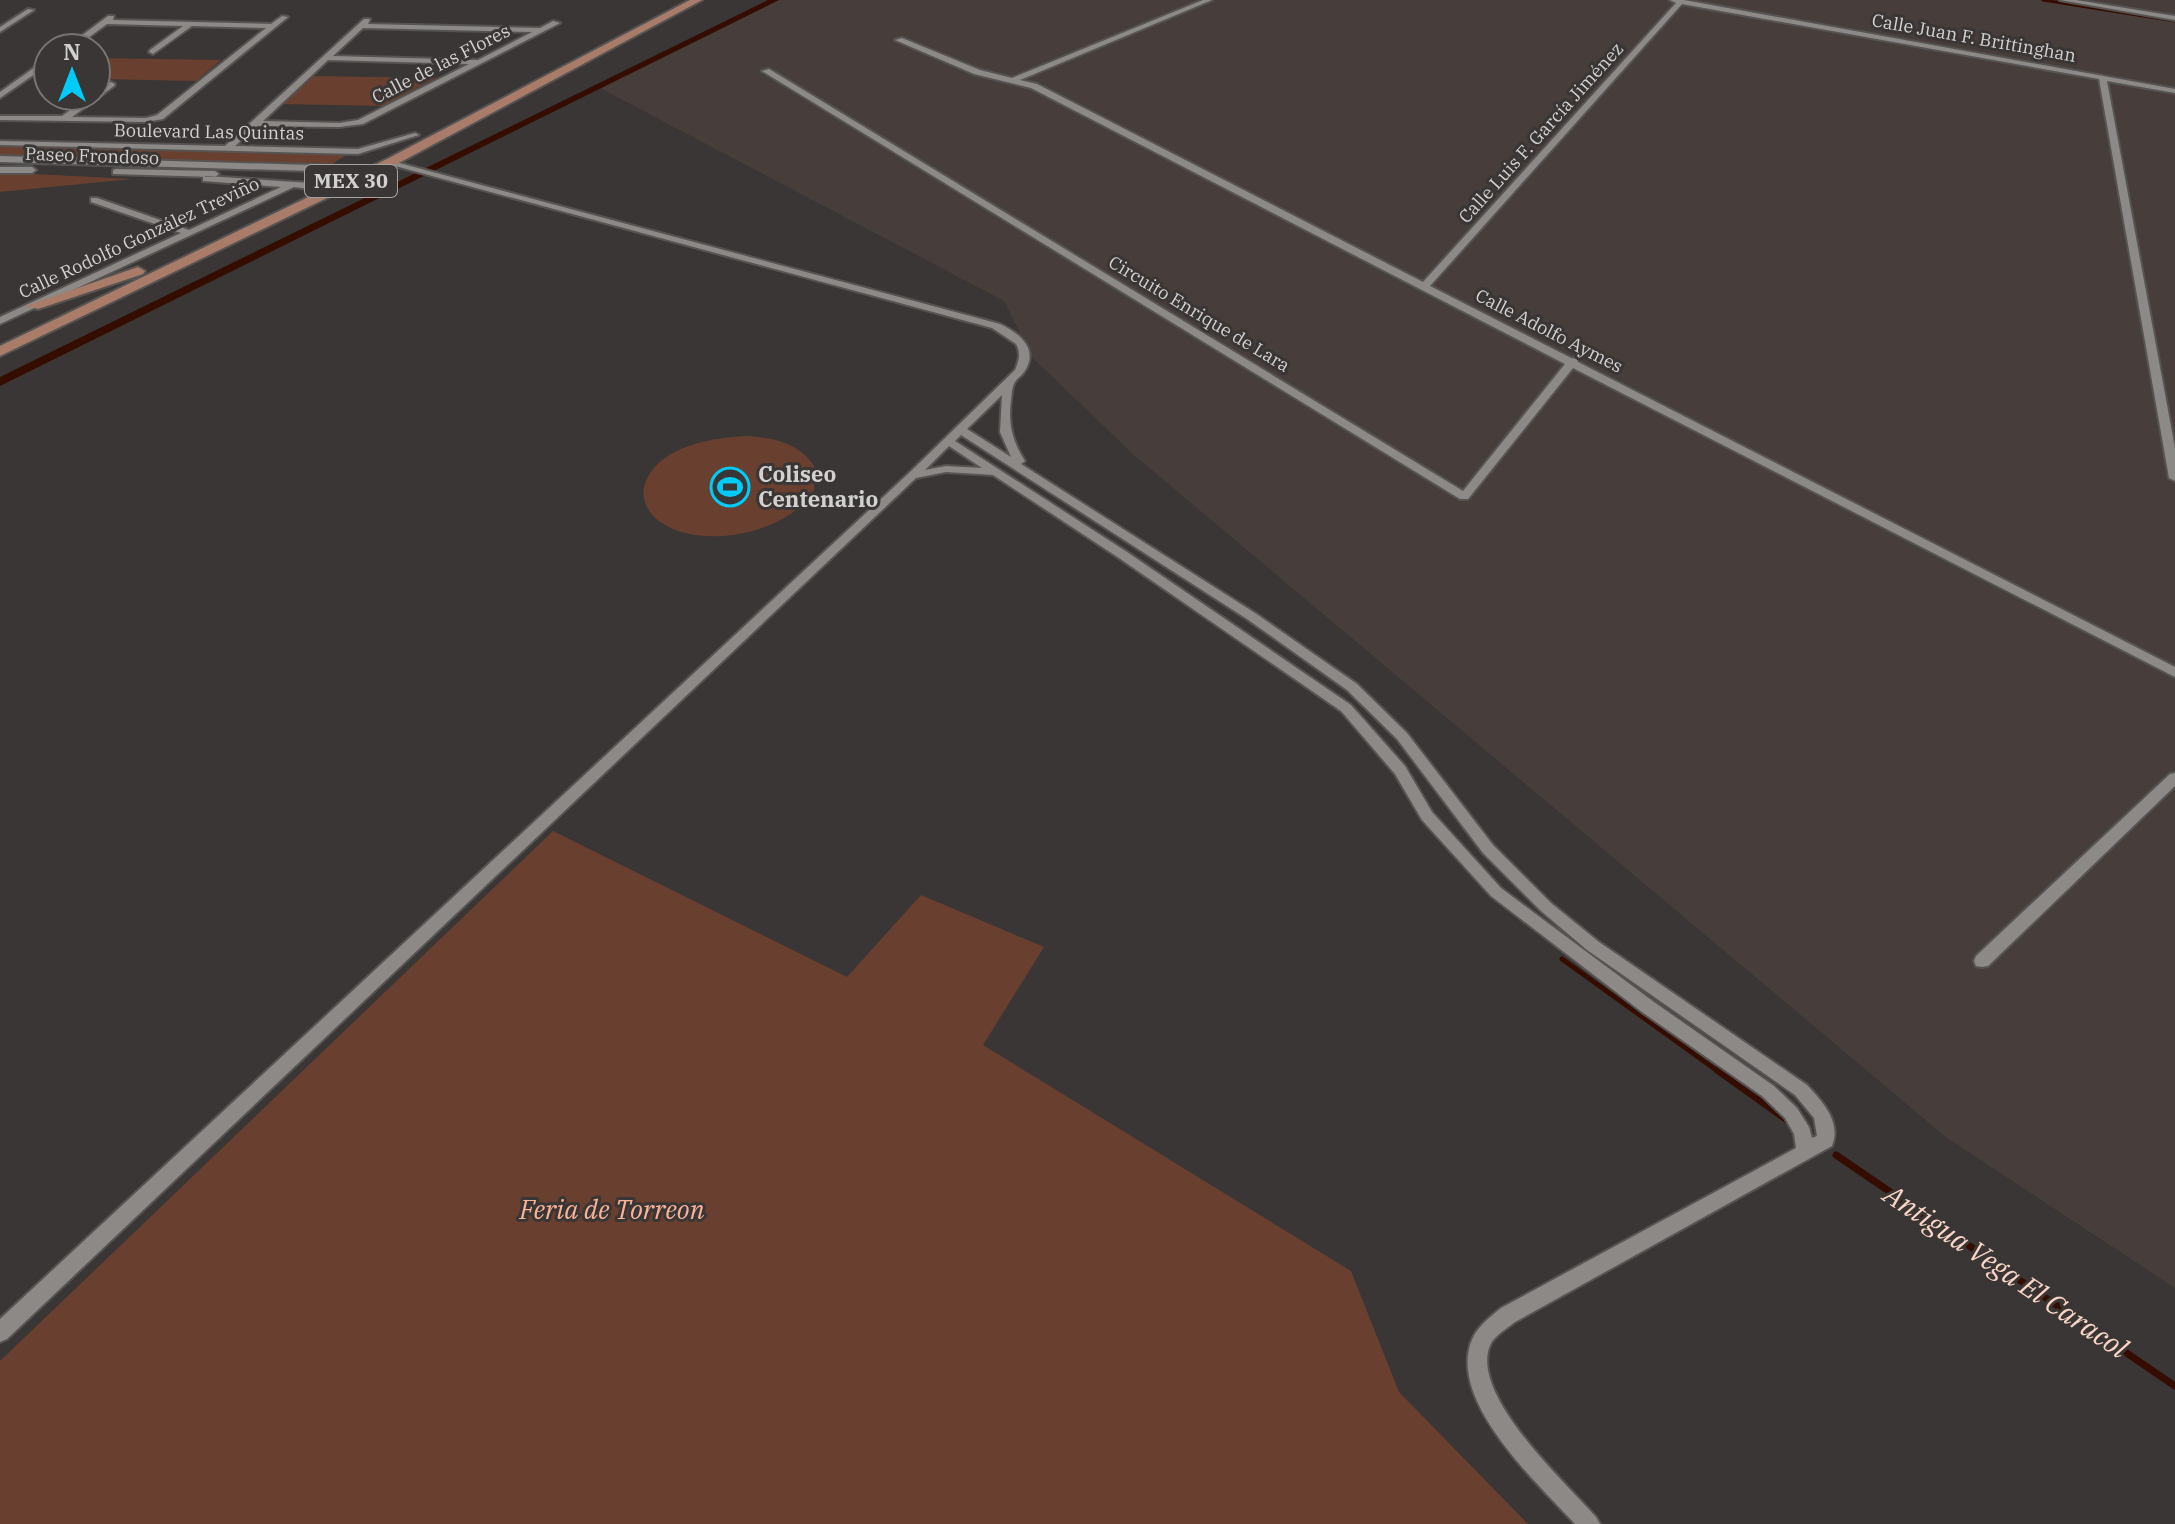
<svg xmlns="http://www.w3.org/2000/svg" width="2175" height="1524" font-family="'IBM Plex Serif',serif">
<rect width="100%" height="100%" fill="#393635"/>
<!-- built -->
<path fill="#473d3a" d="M770,0h1405v1288l-228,-150 -812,-682 -114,-109 -2,-16 -15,-30 -406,-214z"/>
<!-- green -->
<path fill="#693f2f" d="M96,58l125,2 -25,21 -100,-2z
M314,76l122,2 -54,28 -101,-2z
M0,144l350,9 -18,11 -332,-7z
M14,173l118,6 -132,13v-18z
M749,436c25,2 51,7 65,30v24c-26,45 -122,64 -161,26 -7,-8 -11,-18 -9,-28 10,-42 70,-51 105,-52z
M553,831l294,146 74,-82 123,52 -61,98 368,226 48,121 129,132h-1528v-163z"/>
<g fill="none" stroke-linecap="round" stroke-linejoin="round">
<!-- stream-far2 -->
<path stroke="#350d00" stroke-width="3" d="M2043,0l132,21"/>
<!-- stream-far1 -->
<path stroke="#350d00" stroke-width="5" d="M1562,959l157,113"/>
<!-- stream -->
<path stroke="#350d00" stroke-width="7" d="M1717,1070l70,50
M1836,1155l339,231"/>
<!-- canal -->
<path fill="#350d00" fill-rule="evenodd" d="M768,0h11l-779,386v-9z"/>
<!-- minor casing -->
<g stroke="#565453" stroke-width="4">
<path id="minor" d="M1203,0h9l-192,80 17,4 386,198 253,-279 -6,-3h14l491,89v4l-68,-12 68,367v33l-6,-3 -70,-399 -417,-75 -252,282 141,72 6,1 1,3 597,305v10l-602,-309 -105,131h-8l-698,-428 7,-2 694,422 102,-127 -534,-276 -57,-14 -79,-34 7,-2 78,32 32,8z
M2060,0h16l99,16v4z
M28,9l6,1 -34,22v-5z
M108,16h6l-1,4 158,4 11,-8 6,1 -125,102 -17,3 -146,-2v-4h62l28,-20h6v-5l15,-9 4,2 -1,2 -42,31 74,1 11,-3 109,-87 -74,-2 -39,28 -4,-2 1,-2 33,-24 -76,-2 -33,24h-9z
M364,19h6l-2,5 172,4 13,-7 7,2 -197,101 -24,3 -82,-1 -22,20 123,3 57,-16 4,2 -61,19 -358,-9v-4l225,5zM363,28l169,4 -54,28 -145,-4zM328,60l141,4 -111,56 -19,3 -76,-2z
M45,60h3v5l-48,33v-6z
M0,156l346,10 4,3 -4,3 -346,-10z
M388,160l612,164c19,9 40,25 24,48 -2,4 -7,6 -9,10 -3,4 -3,12 -4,18 -3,23 1,41 14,61l-4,3 234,149 102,71 50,49 86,112 58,58 48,39 208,143c15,16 35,37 25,61l-317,176c-9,7 -23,15 -26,26 -16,50 76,134 107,169l4,7h-25c-37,-40 -123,-119 -105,-179 5,-17 18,-26 31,-37l295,-160 -2,-14 -9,-16 -23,-22 -120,-84 -151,-116 -69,-76 -27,-46 -54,-63 -222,-153 -126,-83 -47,-3 -30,6 -909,861 -7,3v-23l909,-846 106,-103c4,-9 6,-17 1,-26l-24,-16 -604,-164zM1002,395l-2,37 11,25 -44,-28zM961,435l286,184 100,71 50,49 86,114 58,58 46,39 208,145 19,23 3,18 -5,2 -3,-11 -12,-19 -23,-22 -120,-84 -153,-114 -69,-76 -27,-46 -54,-61 -224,-153 -172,-111zM949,446l33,22 -36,-2 -21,4z
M0,167h32l4,3 -4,3h-32z
M116,169l99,2 4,3 -4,3 -102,-3v-4z
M206,176l104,7 4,3 -4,3 -16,-2 -294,137v-7l181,-84 -90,-31v-4h6l92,32 92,-43 -78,-6v-4z
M2175,773v13l-187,180 -6,1 -6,-1 -2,-5 2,-5 194,-182z"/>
</g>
<!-- major casing -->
<g stroke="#565453" stroke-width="4">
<path id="major" d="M690,0h12l-307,165 -395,191v-10l387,-187z
M138,267l7,4 -2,3 -105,35 -12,-3z"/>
</g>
<!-- minor -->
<use href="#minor" fill="#8c8987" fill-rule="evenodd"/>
<!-- major -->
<use href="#major" fill="#a97b69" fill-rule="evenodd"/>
</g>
<!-- icons -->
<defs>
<g id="stadium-ring" transform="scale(2)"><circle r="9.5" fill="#393635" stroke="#00cbf9" stroke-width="1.5"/><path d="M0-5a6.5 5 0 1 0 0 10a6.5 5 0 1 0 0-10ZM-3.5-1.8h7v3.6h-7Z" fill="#00cbf9"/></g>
</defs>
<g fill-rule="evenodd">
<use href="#stadium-ring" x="730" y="487"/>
</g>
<g text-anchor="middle" stroke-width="6" stroke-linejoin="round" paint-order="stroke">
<!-- far-street labels -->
<g font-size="18" fill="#d3d1d0" stroke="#393635">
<text transform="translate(1974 38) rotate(10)" y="6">Calle Juan F. Brittinghan</text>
<text transform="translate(441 64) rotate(-27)" y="6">Calle de las Flores</text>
<text transform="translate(209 132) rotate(1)" y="6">Boulevard Las Quintas</text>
<text transform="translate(1541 133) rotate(-48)" y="6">Calle Luis F. García Jiménez</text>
<text transform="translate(92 156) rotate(2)" y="6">Paseo Frondoso</text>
<text transform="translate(139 238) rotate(-25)" y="6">Calle Rodolfo González Treviño</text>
<text transform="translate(1199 314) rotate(31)" y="6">Circuito Enrique de Lara</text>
<text transform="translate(1549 331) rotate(27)" y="6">Calle Adolfo Aymes</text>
</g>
<!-- shield labels -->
<rect fill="#393635" stroke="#a5a2a2" stroke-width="2" x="305" y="165" width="92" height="32" rx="6"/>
<g font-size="20" font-weight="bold" fill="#d3d1d0">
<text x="351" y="188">MEX 30</text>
</g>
<!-- poi labels -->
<g font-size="22" font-weight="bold" fill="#d3d1d0" stroke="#393635" text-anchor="start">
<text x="758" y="482">Coliseo<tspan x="758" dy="25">Centenario</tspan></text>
</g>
<!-- near-park labels -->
<g font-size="26" font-style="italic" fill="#fbb397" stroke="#393635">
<text x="612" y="1219">Feria de Torreon</text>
</g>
<!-- near-water labels -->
<g font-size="28" font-style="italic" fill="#fbd6c7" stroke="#393635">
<text transform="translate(2006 1271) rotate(34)" y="10">Antigua Vega El Caracol</text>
</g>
</g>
<!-- north arrow -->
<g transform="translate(72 72)"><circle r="38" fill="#393635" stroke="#777473" stroke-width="2"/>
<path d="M0-6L14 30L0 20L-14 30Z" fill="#00cbf9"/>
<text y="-12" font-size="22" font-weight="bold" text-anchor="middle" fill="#d3d1d0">N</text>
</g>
</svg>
